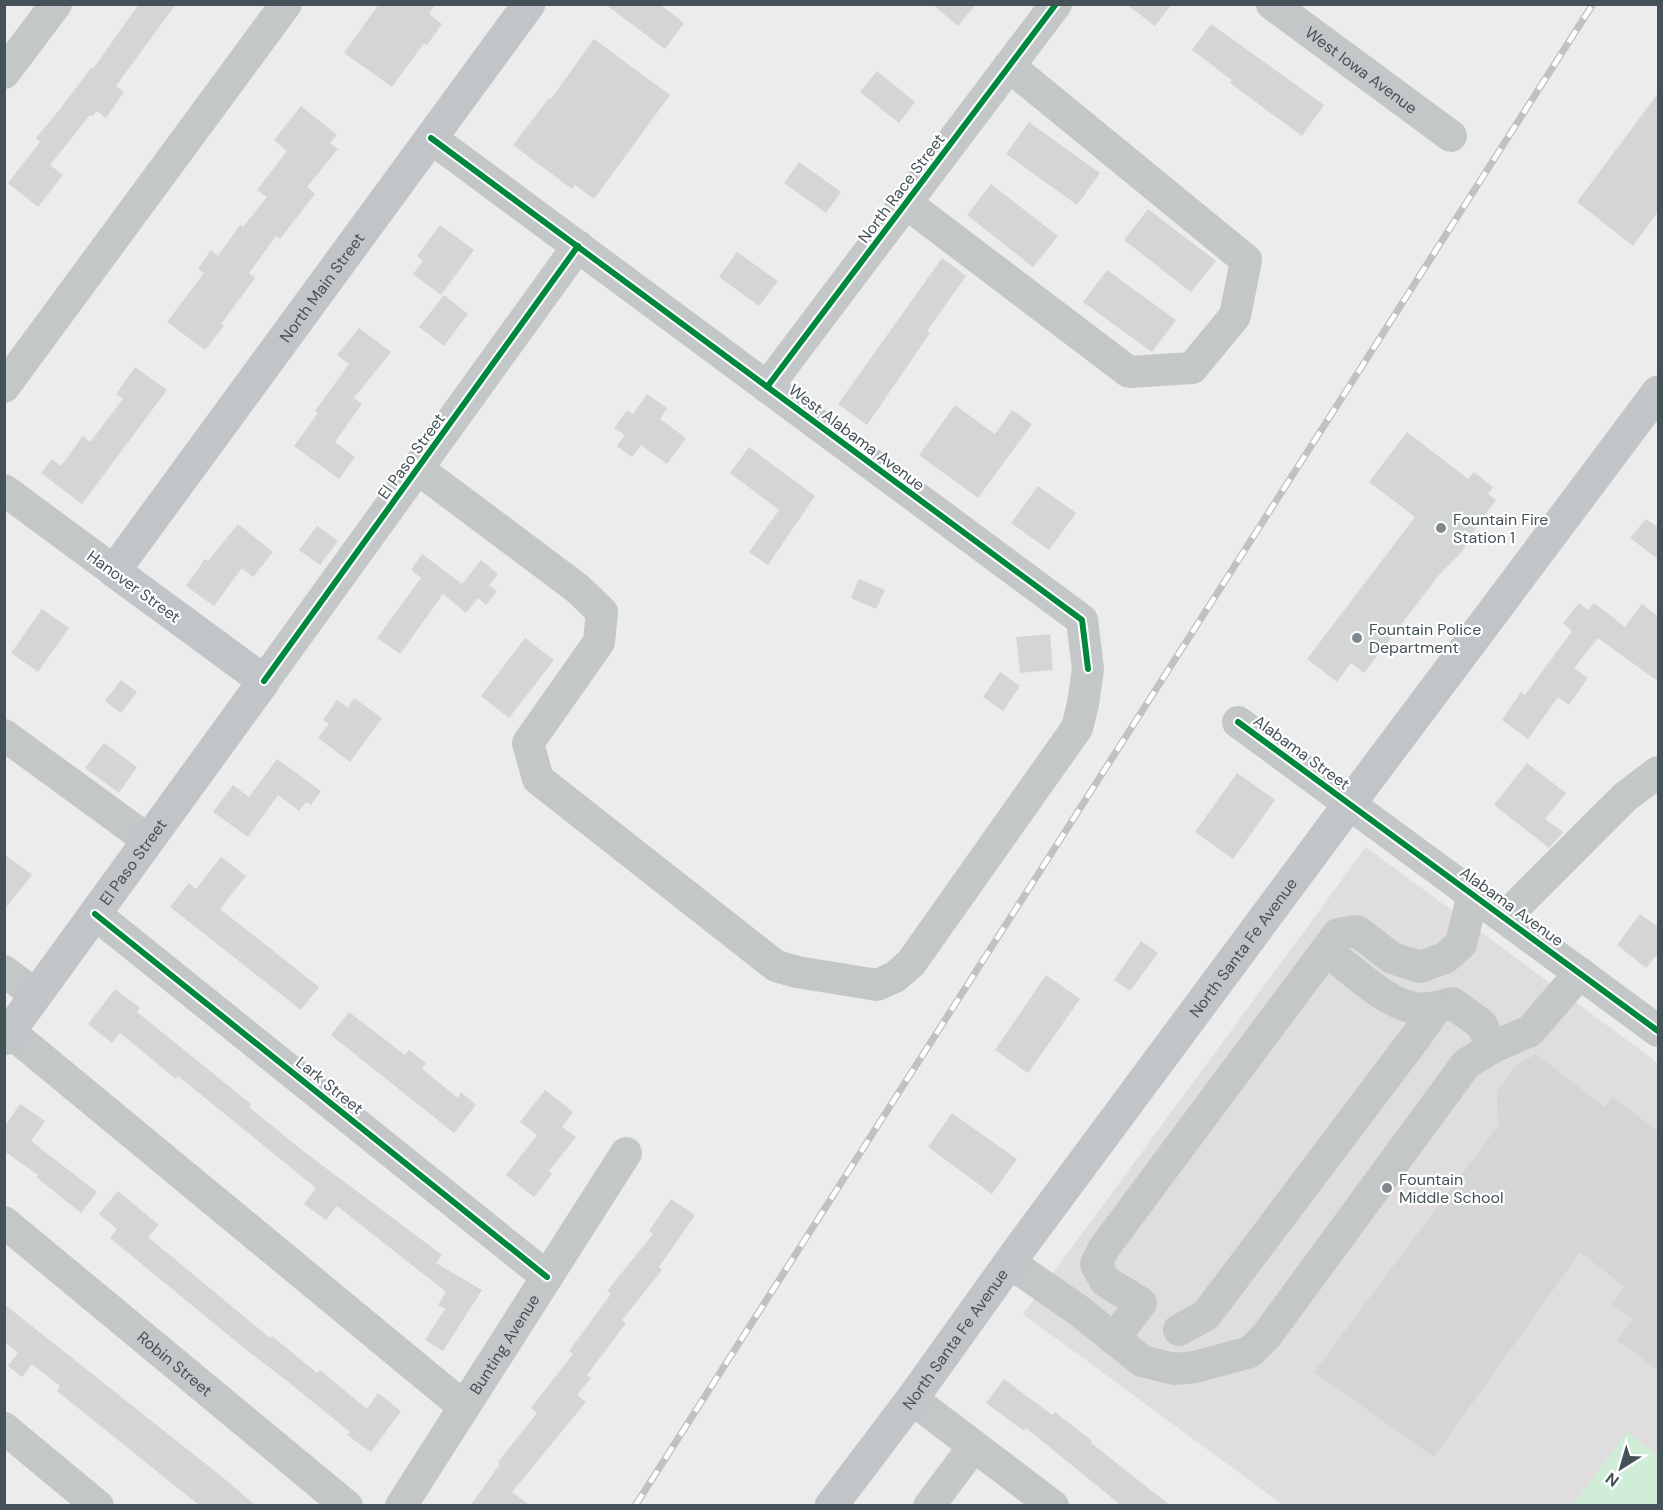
<svg xmlns="http://www.w3.org/2000/svg" width="1663" height="1510" font-family="'DM Sans',sans-serif">
<rect width="100%" height="100%" fill="#edecec"/>
<!-- education -->
<path fill="#dfddde" d="M1366,847l292,216v442h-375l-260,-191z"/>
<!-- green -->
<path fill="#d0edd7" d="M1627,1432l31,24v49h-85z"/>
<!-- building -->
<path fill="#d4d5d5" d="M139,4h37l-60,82 8,6 -18,26 -9,-7 -4,5 -3,-1 -40,50 13,10 -25,32 -30,-24 32,-41 -4,-4 24,-29 31,-41 2,1z
M379,4h57l-7,10 13,10 -15,21 -3,-2 -32,44 -48,-34z
M605,4h54l25,19 -19,26z
M932,4h44l-18,22z
M1126,4h46l-17,22z
M1211,24l113,81 -22,31 -72,-53 2,-3 -40,-30z
M594,39l76,56 -76,104 -19,-14 -3,4 -59,-44 36,-47 2,1z
M877,71l38,31 -16,21 -39,-31z
M1659,92v118l-26,36 -56,-44z
M301,106l36,29 -7,8 8,6 -31,38 8,7 -35,45 -4,-3 -27,37 6,5 -34,46 3,2 -19,24 -38,-28 37,-49 -6,-4 13,-19 7,6 22,-31 3,2 24,-30 -10,-7 30,-39 -13,-11z
M1029,122l71,51 -23,32 -71,-51z
M799,162l42,30 -15,21 -42,-30z
M991,184l67,52 -25,31 -66,-52z
M1148,209l68,52 -25,31 -67,-52z
M440,225l34,25 -33,45 -28,-21 10,-13 -6,-5z
M737,252l41,29 -19,25 -40,-29z
M942,258l24,18 -39,55 3,2 -63,92 -29,-21z
M1107,270l69,50 -24,32 -69,-50z
M444,295l24,19 -24,32 -25,-19z
M359,328l32,24 -37,46 8,6 -27,38 20,15 -16,22 -45,-33 24,-33 -3,-2 34,-47 -12,-9z
M135,367l32,23 -85,114 -41,-31 11,-14 9,7 22,-30 7,6 33,-43 -7,-5z
M647,394l20,14 -7,11 26,19 -19,26 -26,-19 -9,12 -15,-11 8,-11 -11,-7 13,-18 6,4z
M955,405l40,29 17,-24 20,14 -54,74 -59,-43z
M1407,432l61,47 6,-7 19,15 -5,7 8,6 -15,20 -19,32 -23,23 -75,98 -13,-10 -14,19 -30,-23 108,-142 -46,-35z
M749,447l66,49 -47,69 -19,-13 30,-42 -49,-37z
M1038,486l38,27 -27,37 -38,-27z
M1646,519l13,9v32l-29,-22z
M238,524l35,28 -20,25 -11,-9 -28,38 -28,-20 19,-27 3,2z
M317,526l21,15 -18,24 -21,-15z
M422,554l40,30 19,-24 17,14 -9,11 8,6 -11,14 -8,-7 -12,15 -23,-19 -43,60 -23,-16 44,-60 -10,-8z
M859,579l26,11 -9,19 -25,-11z
M1579,603l9,7 6,-7 31,24 17,-23 17,13v65l-61,-44 -24,30 14,10 -19,27 -11,-8 -30,42 -26,-19 19,-28 4,3 47,-64 -9,-8z
M42,609l27,19 -31,44 -27,-19z
M1050,634l3,36 -33,3 -4,-36z
M525,638l29,22 -45,58 -28,-22z
M1000,672l20,14 -17,25 -20,-14z
M121,680l16,12 -16,21 -16,-12z
M354,698l28,20 -32,44 -32,-24 11,-14 -6,-4 14,-20 11,8z
M104,743l33,24 -18,26 -34,-25z
M277,759l44,32 -10,14 -5,-3 -7,9 -21,-16 -30,42 -35,-25 20,-27 16,12z
M1527,763l39,30 -21,26 18,13 -14,16 -55,-43z
M1237,773l38,27 -42,59 -38,-27z
M4,854l28,21 -28,35z
M221,857l25,19 -26,33 99,78 -18,23 -131,-103 19,-24 7,6z
M1640,914l19,14v24l-13,16 -29,-23z
M1141,941l17,12 -28,38 -16,-11z
M1046,975l34,24 -52,74 -33,-23z
M115,989l25,19 -3,4 114,92 -2,3 54,44 139,104 -6,8 46,27 -39,61 -18,-11 20,-31 -7,-4 8,-13 -109,-86 -11,14 -22,-16 12,-16 -138,-112 -2,3 -56,-46 -8,10 -24,-19z
M349,1012l56,43 4,-5 17,13 -4,6 36,29 3,-6 15,13 -22,28 -123,-98z
M1536,1054l69,53 7,-10 47,35v239l-42,-31 16,-21 -22,-15 14,-17 -45,-35 -146,205 -120,-85 184,-246 -1,-35 19,-26z
M545,1090l28,22 -11,15 14,10 -27,34 3,3 -18,23 -28,-22 31,-40 -17,-13z
M20,1104l25,17 -14,20 66,51 -16,21 -45,-36 2,-2 -34,-24v-24z
M952,1113l65,46 -25,35 -64,-47z
M118,1191l41,34 -11,12 122,101 2,-2 45,37 3,-3 47,39 11,-16 23,18 -30,41 -24,-17 3,-3 -63,-51 -43,-33 -134,-110 7,-9 -18,-15z
M671,1199l24,16 -36,52 3,3 -40,50 4,3 -39,52 4,3 -14,17 9,7 -74,90 19,14h-61l30,-42 -2,-2 39,-49 -6,-5 42,-54 -4,-3 42,-57 -4,-3 46,-57 -4,-3z
M4,1304l222,176 30,26h-56l-143,-115 3,-5 -28,-22 -10,13 -14,-11 10,-13 -14,-12z
M1004,1379l48,36 3,-3 37,29 -1,2 80,63h-49l-96,-78 -2,3 -38,-28z"/>
<g fill="none" stroke-linecap="round" stroke-linejoin="round">
<!-- minor -->
<g stroke="#c3c7c8" stroke-width="32">
<path id="s1" d="M1272,4l179,132"/>
<path d="M4,73l52,-69"/>
<path d="M906,203l223,169 63,-4 43,-52 11,-56 -237,-194"/>
<path d="M4,387l282,-383"/>
<path d="M767,387l289,-383"/>
<path d="M418,469l159,119 25,24 -3,30 -71,101 10,36 238,187 21,6 80,13 18,-8 16,-14 166,-235 6,-24 5,-35 -6,-49 -651,-482"/>
<path d="M4,490l110,81"/>
<path d="M264,681l314,-435"/>
<path d="M1238,722l420,309"/>
<path d="M4,735l144,105"/>
<path d="M95,914l452,363"/>
<path d="M1505,917l120,-120 33,-25"/>
<path d="M1323,956h10c23,17 48,43 77,51 14,4 29,0 42,-4l29,21 12,23"/>
<path d="M4,971l32,24"/>
<path d="M10,1032l454,375"/>
<path id="s2" d="M4,1222l343,284"/>
<path d="M1010,1263l68,47 64,51 32,8 21,-2 55,-15 17,-17 199,-271 27,-17 37,-16 50,-58"/>
<path d="M1179,1330l27,-15 209,-277 21,-30"/>
<path d="M1114,1339l27,-36 -36,-22 -9,-17 8,-16 234,-314 19,-3 35,27 28,9 25,-9 16,-14 12,-50"/>
<path d="M912,1399l141,107"/>
<path d="M4,1428l94,78"/>
<path id="s3" d="M401,1506l225,-353"/>
<path d="M929,1506l45,-60"/>
</g>
<!-- major -->
<g stroke="#c1c5c7" stroke-width="33">
<path id="s4" d="M4,1039l260,-358 -150,-110 415,-567"/>
<path id="s5" d="M831,1506l81,-107 108,-151 330,-445 308,-411"/>
</g>
<!-- rail casing -->
<g stroke="#bfc2c3" stroke-width="7">
<path id="rail" d="M635,1506l958,-1502"/>
</g>
<!-- rail -->
<use href="#rail" stroke="#fff" stroke-width="4.5" stroke-dasharray="14" stroke-linecap="butt"/>
<!-- cycleway casing -->
<g stroke="#fff" stroke-width="10">
<path id="cycleway" d="M431,138l651,482 6,49
M767,387l289,-383
M264,681l314,-435
M1238,722l420,309
M95,914l452,363"/>
</g>
<!-- cycleway -->
<use href="#cycleway" stroke="#00873e" stroke-width="6"/>
</g>
<!-- markers -->
<g fill="#7f888c" stroke="#fff" stroke-width="2">
<circle cx="1441" cy="528" r="6"/>
<circle cx="1357" cy="638" r="6"/>
<circle cx="1387" cy="1188" r="6"/>
</g>
<g text-anchor="middle" stroke-width="4.5" stroke-linejoin="round" paint-order="stroke">
<!-- street labels -->
<g font-size="16" fill="#445258" stroke="#fff">
<text dy="6" stroke="none"><textPath href="#s1" startOffset="111">West Iowa Avenue</textPath></text>
<text transform="translate(901 188) rotate(-53)" y="6">North Race Street</text>
<text dy="6" stroke="none"><textPath href="#s4" startOffset="980">North Main Street</textPath></text>
<text transform="translate(857 437) rotate(37)" y="6">West Alabama Avenue</text>
<text transform="translate(411 456) rotate(-54)" y="6">El Paso Street</text>
<text transform="translate(134 586) rotate(36)" y="6">Hanover Street</text>
<text transform="translate(1302 752) rotate(36)" y="6">Alabama Street</text>
<text dy="6" stroke="none"><textPath href="#s4" startOffset="219">El Paso Street</textPath></text>
<text transform="translate(1512 906) rotate(36)" y="6">Alabama Avenue</text>
<text dy="6" stroke="none"><textPath href="#s5" startOffset="694">North Santa Fe Avenue</textPath></text>
<text transform="translate(330 1085) rotate(39)" y="6">Lark Street</text>
<text dy="6" stroke="none"><textPath href="#s5" startOffset="208">North Santa Fe Avenue</textPath></text>
<text dy="6" stroke="none"><textPath href="#s3" startOffset="192">Bunting Avenue</textPath></text>
<text dy="6" stroke="none"><textPath href="#s2" startOffset="222">Robin Street</textPath></text>
</g>
<!-- poi labels -->
<g font-size="16" fill="#445258" stroke="#fff" text-anchor="start">
<text x="1453" y="525">Fountain Fire<tspan x="1453" dy="18">Station 1</tspan></text>
<text x="1369" y="635">Fountain Police<tspan x="1369" dy="18">Department</tspan></text>
<text x="1399" y="1185">Fountain<tspan x="1399" dy="18">Middle School</tspan></text>
</g>
</g>
<!-- border -->
<rect width="1663" height="1510" fill="none" stroke="#445258" stroke-width="12"/>
<!-- north arrow -->
<g transform="translate(1621 1468) rotate(217)" stroke="#ffffff" stroke-width="4.5" paint-order="stroke">
<path d="M0-4.5L10 22L0 15L-10 22Z" fill="#445258"/>
<text y="-9" font-size="16" font-weight="bold" text-anchor="middle" fill="#445258">N</text>
</g>
</svg>
